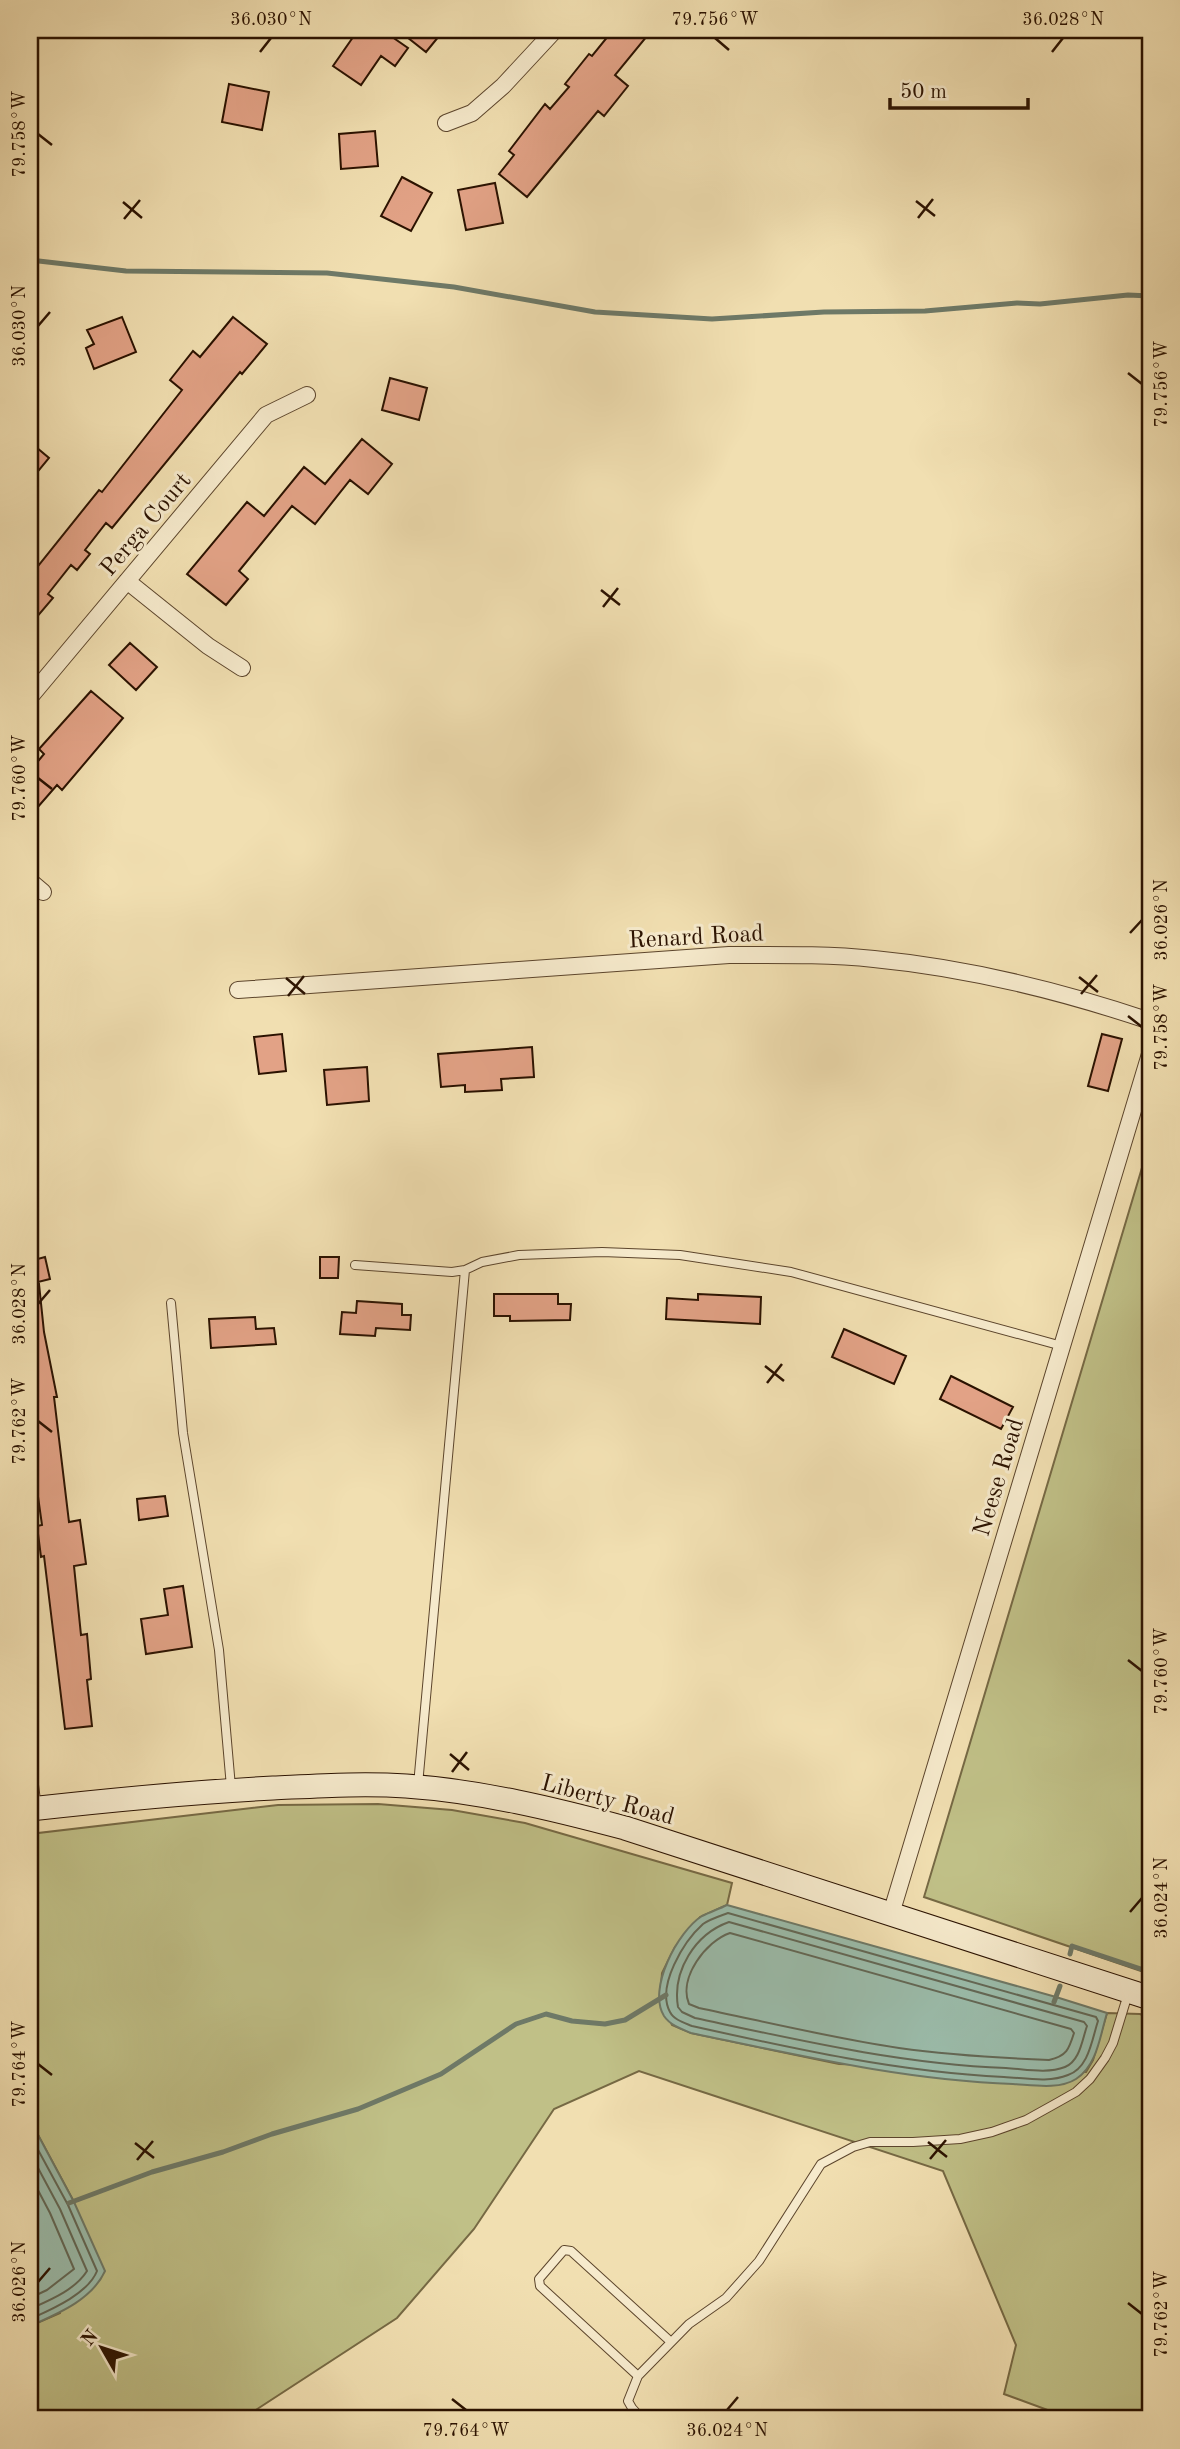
<svg xmlns="http://www.w3.org/2000/svg" width="1180" height="2449" font-family="'Old Standard TT',serif">
<rect width="100%" height="100%" fill="#f1dfb1"/>
<filter id="stains"><feTurbulence type="fractalNoise" baseFrequency=".00286" numOctaves="4"/><feColorMatrix values="0 0 0 0 .2 0 0 0 0 .09 0 0 0 0 .02 0 0 0 .5 -.17"/></filter>
<radialGradient id="worn" r=".72"><stop offset=".6" stop-color="#630" stop-opacity="0"/><stop offset="1" stop-color="#630" stop-opacity=".3"/></radialGradient>
<!-- green -->
<path fill="#c0c087" stroke="#766944" stroke-width="2" d="M1150,1141v833l-226,-77z
M378,1804l74,6 73,13 207,60 -5,22 -27,12 -25,30 -13,26 -2,25 12,27 19,8 148,31 247,8 7,-12 14,-47 33,1 10,4v401h-78l-68,-25 12,-49 -73,-174 -304,-100 -85,38 -80,120 -77,89 -149,97 1,4h-219v-93l30,-13 14,-111 -44,-82v-286l248,-29z"/>
<!-- water -->
<path fill="#9bbdac" stroke="#6e7967" stroke-width="2" d="M727,1905l329,92 51,16c-7,23 -10,53 -31,66 -17,11 -44,6 -63,5 -110,-4 -215,-29 -322,-51 -10,-4 -21,-8 -27,-17 -17,-27 14,-85 38,-100 8,-4 17,-7 25,-11z
M30,2120l44,82 31,69c-13,29 -48,43 -75,55z"/>
<g fill="none" stroke-linecap="round" stroke-linejoin="round">
<!-- shore -->
<path stroke="#636856" stroke-width="2" d="M728,1913l368,104 2,4c-6,18 -9,47 -30,54 -19,8 -43,3 -64,2 -105,-5 -209,-28 -312,-51 -7,-3 -18,-6 -22,-14 -14,-26 14,-71 33,-88 7,-5 17,-8 25,-11z
M729,1922l355,100 3,4c-5,14 -7,35 -22,41 -18,7 -40,2 -59,1 -105,-4 -208,-28 -311,-50l-13,-6 -4,-5c-6,-36 17,-73 51,-85z
M730,1933l341,96 3,4c-5,16 -7,23 -25,27 -50,-2 -100,-5 -150,-12 -67,-10 -133,-26 -200,-40l-10,-4c-11,-26 17,-63 41,-71z
M30,2135l38,70 29,66c-9,23 -47,39 -67,48
M30,2153l30,56 27,62c-12,19 -37,29 -57,38
M30,2175l20,38 24,56 -27,21 -17,8"/>
<!-- stream -->
<path stroke="#6e7967" stroke-width="5" d="M30,260l96,11 201,2 127,14 141,25 117,7 112,-7 101,-1 92,-8 23,1 88,-9 22,1
M1070,1954l2,-8 78,26
M1054,2002l6,-16
M69,2203l83,-31 71,-20 49,-18 86,-25 83,-35 75,-50 30,-10 26,7 33,3 20,-4 41,-25"/>
</g>
<!-- building -->
<path fill="#e2a286" stroke="#2b1200" stroke-width="2" d="M358,30h24l26,18 -13,18 -14,-10 -20,29 -28,-19z
M398,30h46l-18,22z
M613,30h39l-37,45 13,11 -24,30 -6,-5 -71,86 -28,-23 15,-19 -5,-4 36,-47 5,5 19,-22 -4,-3 24,-30 3,2z
M229,84l40,8 -7,38 -40,-8z
M375,131l3,35 -37,3 -2,-35z
M402,177l30,16 -21,38 -30,-15z
M495,183l8,40 -37,7 -8,-40z
M122,317l14,35 -42,17 -8,-21 8,-4 -7,-14z
M233,317l34,27 -25,30 -2,-2 -128,156 -6,-5 -21,27 5,4 -13,16 -6,-5 -23,29 5,4 -23,27v-49l69,-86 3,2 80,-102 -12,-10 23,-29 7,6z
M390,378l37,10 -8,32 -37,-10z
M362,439l30,25 -24,30 -18,-14 -35,44 -23,-18 -53,65 9,8 -22,26 -39,-31 60,-72 17,14 40,-49 21,17z
M30,442l19,16 -19,23z
M130,643l27,24 -21,23 -27,-25z
M91,691l32,27 -61,72 -5,-5 -27,31v-45l14,-17 -5,-5z
M282,1034l4,37 -27,3 -5,-37z
M1102,1034l20,5 -14,52 -20,-5z
M532,1047l2,30 -33,2 1,11 -37,2v-7l-24,2 -3,-33z
M367,1067l2,34 -42,4 -3,-35z
M45,1257l5,22 -20,5v-23z
M320,1257h19l-1,21h-18z
M30,1284h9l5,48 13,65h-3l15,125 11,-2 6,44 -12,2 7,69 6,-1 4,45 -4,1 5,46 -27,3 -21,-173 -3,1 -4,-31 5,-1 -12,-85z
M494,1294h64v10h13l-1,16 -60,1v-5h-16z
M698,1294l63,3 -1,27 -94,-5 1,-21 31,2z
M357,1301l45,3v11h9l-1,15 -34,-2 -1,8 -35,-2 2,-22 14,1z
M255,1317l1,12 18,-1 2,16 -65,4 -2,-29z
M844,1329l62,27 -12,28 -62,-27z
M951,1376l62,31 -12,22 -61,-30z
M165,1496l3,20 -29,4 -2,-21z
M183,1586l9,61 -46,7 -5,-35 27,-4 -4,-26z"/>
<g fill="none" stroke-linecap="round" stroke-linejoin="round">
<!-- lane casing -->
<g stroke="#5c452c" stroke-width="10">
<path id="lane" d="M355,1265l97,7 13,-2 17,-8 37,-7 83,-3 78,3 111,17 271,74
M171,1303l12,130 36,217 12,137
M418,1785l47,-515
M638,2376l-98,-90 -1,-7 25,-29 7,1 100,91
M642,2419l-10,-11 -4,-7 10,-25 51,-52 37,-26 33,-37 62,-97 32,-17 17,-5h43l47,-3 32,-7 34,-12 27,-15 23,-13 14,-13 15,-21 8,-15 15,-49"/>
</g>
<!-- street casing -->
<g stroke="#5c452c" stroke-width="18">
<path id="street" d="M446,123l26,-10 31,-27 52,-56
M127,581l81,65 34,22
M30,697l236,-282 41,-20
M30,881l13,11
M238,990l491,-35c48,0 97,-1 145,4 94,9 187,32 276,62
M30,1785l3,24
M891,1914l259,-860"/>
</g>
<!-- secondary casing -->
<g stroke="#2b1200" stroke-width="25">
<path id="secondary" d="M30,1809c81,-9 162,-17 243,-21 44,-2 89,-5 133,-2 74,5 148,23 219,42l525,170"/>
</g>
<!-- lane -->
<use href="#lane" stroke="#f6eacc" stroke-width="8"/>
<!-- street -->
<use href="#street" stroke="#f6eacc" stroke-width="16"/>
<!-- secondary -->
<use href="#secondary" stroke="#f6eacc" stroke-width="23"/>
</g>
<!-- ticks -->
<path fill="none" stroke="#2b1200" stroke-width="2.5" d="M715,38l14,12M260,52l11,-14M1052,52l11,-14M38,134l14,11M916,201l19,15M123,202l19,16M918,218l15,-19M124,219l16,-19M38,326l12,-14M1128,373l14,11M601,590l19,15M603,607l15,-19M38,778l14,11M1130,933l12,-13M1079,977l19,15M286,978l19,16M1081,994l16,-19M288,996l16,-20M1128,1016l14,11M38,1304l12,-14M765,1366l19,15M767,1383l15,-19M38,1421l14,11M1128,1660l14,11M450,1754l19,16M452,1772l15,-20M1130,1912l12,-14M38,2064l14,11M928,2142l19,15M135,2143l19,15M930,2159l16,-19M137,2160l16,-19M38,2282l12,-14M1128,2303l14,11M452,2399l14,11M727,2410l11,-13"/>
<g text-anchor="middle" stroke-width="6" stroke-linejoin="round" paint-order="stroke">
<!-- street labels -->
<g font-size="24" fill="#2b1200" stroke="#f6eacc">
<text transform="translate(145 524) rotate(-50)" y="8">Perga Court</text>
<text transform="translate(696 936) rotate(-3)" y="8">Renard Road</text>
<text transform="translate(998 1477) rotate(-73)" y="8">Neese Road</text>
<text transform="translate(608 1799) rotate(15)" y="8">Liberty Road</text>
</g>
</g>
<!-- margin -->
<rect width="1180" height="2449" fill="none" stroke="#f1dfb1" stroke-width="77"/>
<!-- north arrow -->
<g transform="translate(102 2348) rotate(309)" stroke="#f6eacc" stroke-width="5" paint-order="stroke">
<path d="M0-5L12 26L0 18L-12 26Z" fill="#2b1200"/>
<text y="-10" font-size="19" font-weight="bold" text-anchor="middle" fill="#2b1200">N</text>
</g>
<!-- scale -->
<path d="M890 98v10h138v-10" fill="none" stroke="#2b1200" stroke-width="3.5"/>
<text x="900" y="98" font-size="21" fill="#2b1200" stroke="#f6eacc" stroke-width="5" paint-order="stroke">50 m</text>
<rect x="38" y="38" width="1104" height="2372" fill="none" stroke="#2b1200" stroke-width="2.5"/>
<g font-size="18" text-anchor="middle" fill="#2b1200">
<text x="271" y="25">36.030°N</text>
<text x="715" y="25">79.756°W</text>
<text x="1063" y="25">36.028°N</text>
<text transform="translate(19 134) rotate(-90)" y="6">79.758°W</text>
<text transform="translate(19 326) rotate(-90)" y="6">36.030°N</text>
<text transform="translate(1161 384) rotate(-90)" y="6">79.756°W</text>
<text transform="translate(19 778) rotate(-90)" y="6">79.760°W</text>
<text transform="translate(1161 920) rotate(-90)" y="6">36.026°N</text>
<text transform="translate(1161 1027) rotate(-90)" y="6">79.758°W</text>
<text transform="translate(19 1304) rotate(-90)" y="6">36.028°N</text>
<text transform="translate(19 1421) rotate(-90)" y="6">79.762°W</text>
<text transform="translate(1161 1671) rotate(-90)" y="6">79.760°W</text>
<text transform="translate(1161 1898) rotate(-90)" y="6">36.024°N</text>
<text transform="translate(19 2064) rotate(-90)" y="6">79.764°W</text>
<text transform="translate(19 2282) rotate(-90)" y="6">36.026°N</text>
<text transform="translate(1161 2314) rotate(-90)" y="6">79.762°W</text>
<text x="466" y="2436">79.764°W</text>
<text x="727" y="2436">36.024°N</text>
</g>
<rect width="100%" height="100%" filter="url(#stains)"/>
<rect width="100%" height="100%" fill="url(#worn)"/>
</svg>
